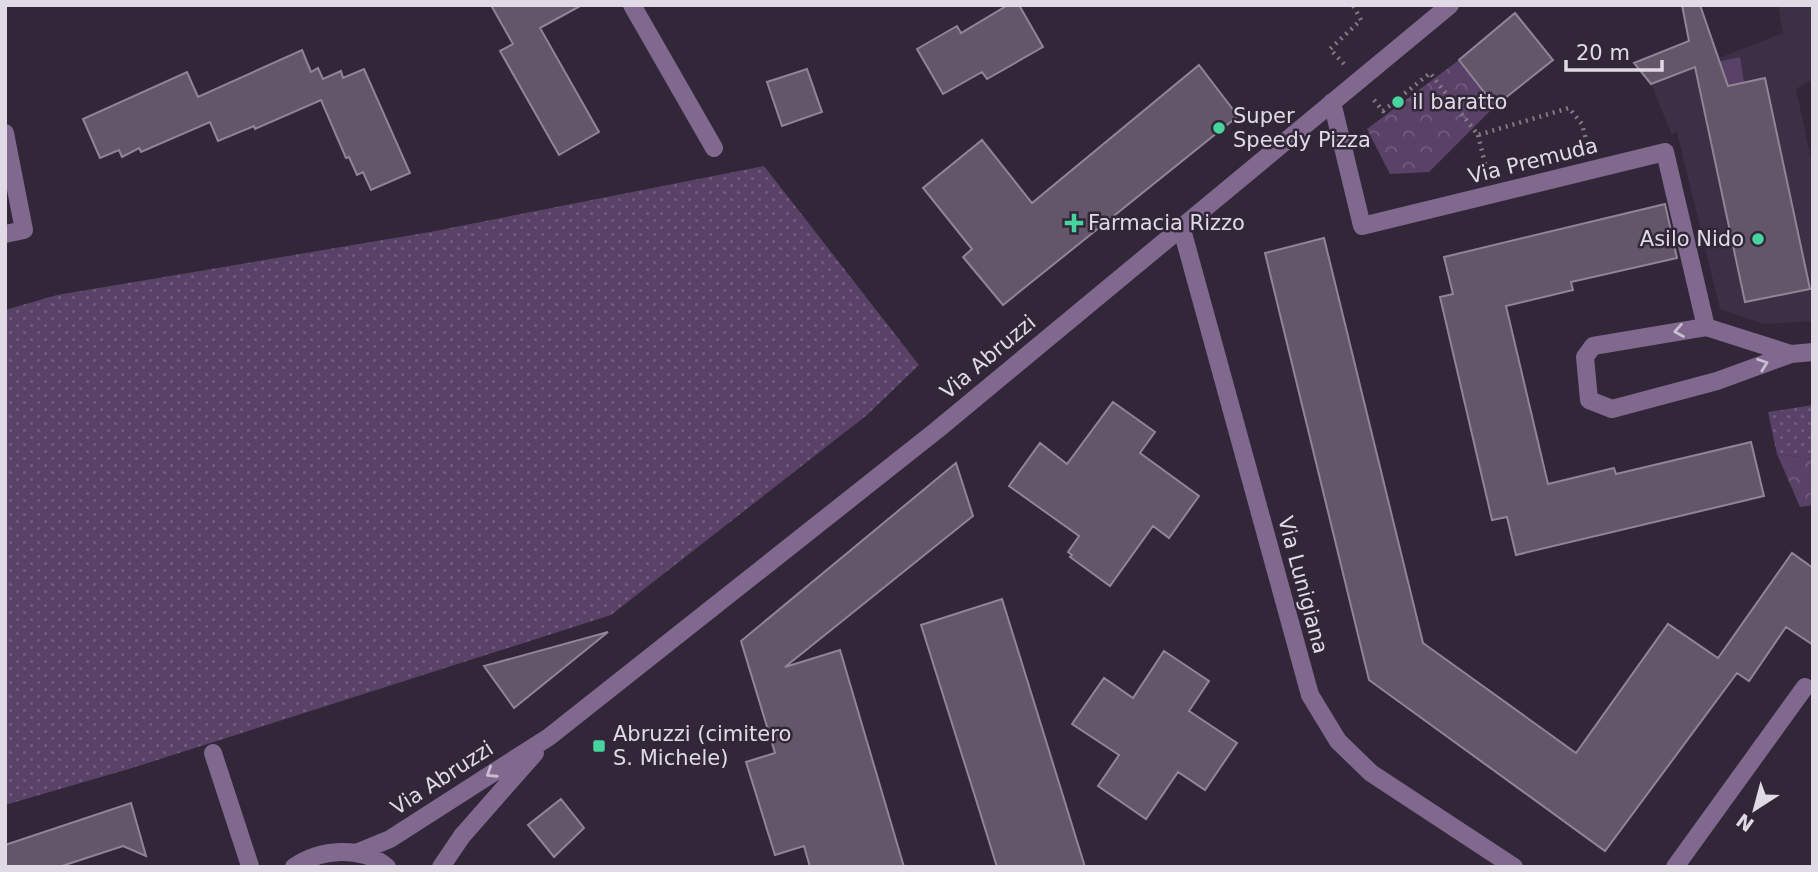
<svg xmlns="http://www.w3.org/2000/svg" width="1818" height="872" font-family="'DejaVu Sans',sans-serif">
<defs>
<pattern id="grass-dots" width="8" height="8" patternUnits="userSpaceOnUse" patternTransform="scale(1.75)"><rect width="8" height="8" fill="#5a4167"/><path d="M2 2h.1M6 6h.1" fill="none" stroke="#715c7d" stroke-width="1.8" stroke-linecap="round"/></pattern>
<pattern id="forest-crowns" width="20" height="18" patternUnits="userSpaceOnUse" patternTransform="scale(1.75)"><rect width="20" height="18" fill="#5a4167"/><path d="M2 6a3 3 0 1 1 6 0M12 15a3 3 0 1 1 6 0" fill="none" stroke="#715c7d"/></pattern>
</defs>
<rect width="100%" height="100%" fill="#322738"/>
<!-- built -->
<path fill="#3d2f45" d="M1778,5h35v74l-17,10 17,79v153l-49,3 -44,-15 -43,-177 -5,3 -21,-51 132,-51z"/>
<!-- grass -->
<path fill="url(#grass-dots)" d="M764,166l155,199 -52,50 -256,200 -479,153 -127,37v-495l52,-15 373,-63z
M1813,405v54l-36,-5 -9,-42z"/>
<!-- forest -->
<path fill="url(#forest-crowns)" d="M1459,60l24,30 -4,3 13,16 -63,63 -39,2 -23,-45z
M1777,454l36,5v46l-13,2z"/>
<!-- pitch -->
<path fill="#5a4167" d="M1740,57l4,25 -41,8 -5,-24z"/>
<!-- building -->
<path fill="#625668" stroke="#908497" stroke-width="2" d="M491,5h91l-42,23 59,104 -40,23 -59,-104 13,-7z
M1008,5h11l24,42 -56,32 -5,-7 -39,22 -26,-45 40,-23 4,7z
M1682,5h18l28,81 37,-8 45,211 -65,13 -50,-235 -44,17 -17,-21 55,-22z
M1515,13l38,47 -58,46 -36,-46z
M302,50l9,22 7,-4 5,11 18,-8 2,7 21,-9 46,104 -39,17 -8,-18 -6,3 -8,-18 -3,1 -25,-58 -66,29 -1,-3 -36,15 -8,-19 -69,30 -2,-4 -17,9 -3,-7 -19,8 -17,-39 104,-47 11,25z
M1199,65l39,51 -235,189 -40,-48 9,-8 -49,-61 59,-48 50,63z
M807,69l15,43 -40,14 -15,-44z
M1665,204l12,54 -106,24 2,8 -67,16 42,178 66,-16 2,6 135,-32 13,54 -248,59 -9,-38 -15,3 -52,-223 13,-3 -9,-37z
M1324,238l99,405 153,110 92,-129 50,34 74,-105 21,15v77l-27,-18 -37,54 -12,-8 -132,178 -236,-171 -104,-427z
M1113,402l42,30 -15,21 59,43 -30,42 -16,-12 -43,60 -40,-29 2,-2 -4,-3 11,-16 -70,-50 31,-43 27,21z
M956,463l17,53 -188,151 55,-17 64,217h-94l-6,-21 -29,9 -29,-93 29,-9 -34,-112z
M1002,599l49,158 34,110h-88l-24,-77 -52,-165z
M608,632l-94,76 -30,-42z
M1164,651l45,30 -20,30 48,32 -32,47 -27,-18 -32,47 -48,-33 21,-31 -47,-31 32,-46 29,20z
M561,799l23,29 -30,29 -26,-32z
M131,803l15,53 -23,-10 -64,21h-54v-22z"/>
<g fill="none" stroke-linecap="round" stroke-linejoin="round">
<!-- path -->
<path stroke="#827987" stroke-width="4.5" stroke-dasharray="2 5" stroke-linecap="butt" d="M1344,64l-14,-15 31,-29 -8,-15
M1374,100l9,11 47,-38 48,62 91,-27 13,16 6,23
M1478,135l9,37"/>
<!-- minor -->
<path stroke="#81688f" stroke-width="18" d="M632,5l82,143
M1332,102l30,124 303,-74 41,175
M5,133l19,97 -19,4
M1181,226l129,469 28,46 33,32 143,94
M1791,354l-85,-27 -113,19 -8,11 4,43 23,9 105,-28 74,-27 22,-2
M213,753l37,113
M356,853l34,-14 159,-102 388,-307 513,-425
M294,867c26,-18 67,-22 93,0
M441,867l21,-31 73,-83
M1675,867l130,-180"/>
</g>
<!-- one-way arrows -->
<defs><path id="oneway-chevron" d="M-2-3.5L2.5 0L-2 3.5" fill="none" stroke-width="1.6" stroke-linecap="round" stroke-linejoin="round" transform="scale(1.75)"/></defs>
<g stroke="#c8becf">
<use href="#oneway-chevron" transform="translate(1679 331) rotate(170)"/>
<use href="#oneway-chevron" transform="translate(1763 364) rotate(-20)"/>
<use href="#oneway-chevron" transform="translate(491 773) rotate(147)"/>
</g>
<!-- markers -->
<g fill="#47d49e" stroke="#322738" stroke-width="2.5">
<circle cx="1398" cy="102" r="7"/>
<circle cx="1219" cy="128" r="7"/>
<path d="M1070.5 212.5h7v7h7v7h-7v7h-7v-7h-7v-7h7z"/>
<circle cx="1758" cy="239" r="7"/>
<rect x="592" y="739" width="14" height="14" rx="3.5"/>
</g>
<g text-anchor="middle" stroke-width="5" stroke-linejoin="round" paint-order="stroke">
<!-- poi labels -->
<g font-size="21" fill="#e0dae4" stroke="#322738" text-anchor="start">
<text x="1412" y="109">il baratto</text>
<text x="1233" y="123">Super<tspan x="1233" dy="24">Speedy Pizza</tspan></text>
<text x="1088" y="230">Farmacia Rizzo</text>
<text x="1744" y="246" text-anchor="end">Asilo Nido</text>
<text x="613" y="741">Abruzzi (cimitero<tspan x="613" dy="24">S. Michele)</tspan></text>
</g>
<!-- street labels -->
<g font-size="21" fill="#e0dae4" stroke="#322738">
<text transform="translate(1533 161) rotate(-14)" y="7">Via Premuda</text>
<text transform="translate(988 357) rotate(-40)" y="7">Via Abruzzi</text>
<text transform="translate(1303 585) rotate(75)" y="7">Via Lunigiana</text>
<text transform="translate(442 778) rotate(-33)" y="7">Via Abruzzi</text>
</g>
</g>
<!-- border -->
<rect width="1818" height="872" fill="none" stroke="#e0dae4" stroke-width="14"/>
<!-- north arrow -->
<g transform="translate(1755 809) rotate(216)" stroke="#322738" stroke-width="5" paint-order="stroke">
<path d="M0-5L12 26L0 18L-12 26Z" fill="#e0dae4"/>
<text y="-10" font-size="19" font-weight="bold" text-anchor="middle" fill="#e0dae4">N</text>
</g>
<!-- scale -->
<path d="M1566 60v10h96v-10" fill="none" stroke="#e0dae4" stroke-width="3.5"/>
<text x="1576" y="60" font-size="21" fill="#e0dae4" stroke="#322738" stroke-width="5" paint-order="stroke">20 m</text>
</svg>
